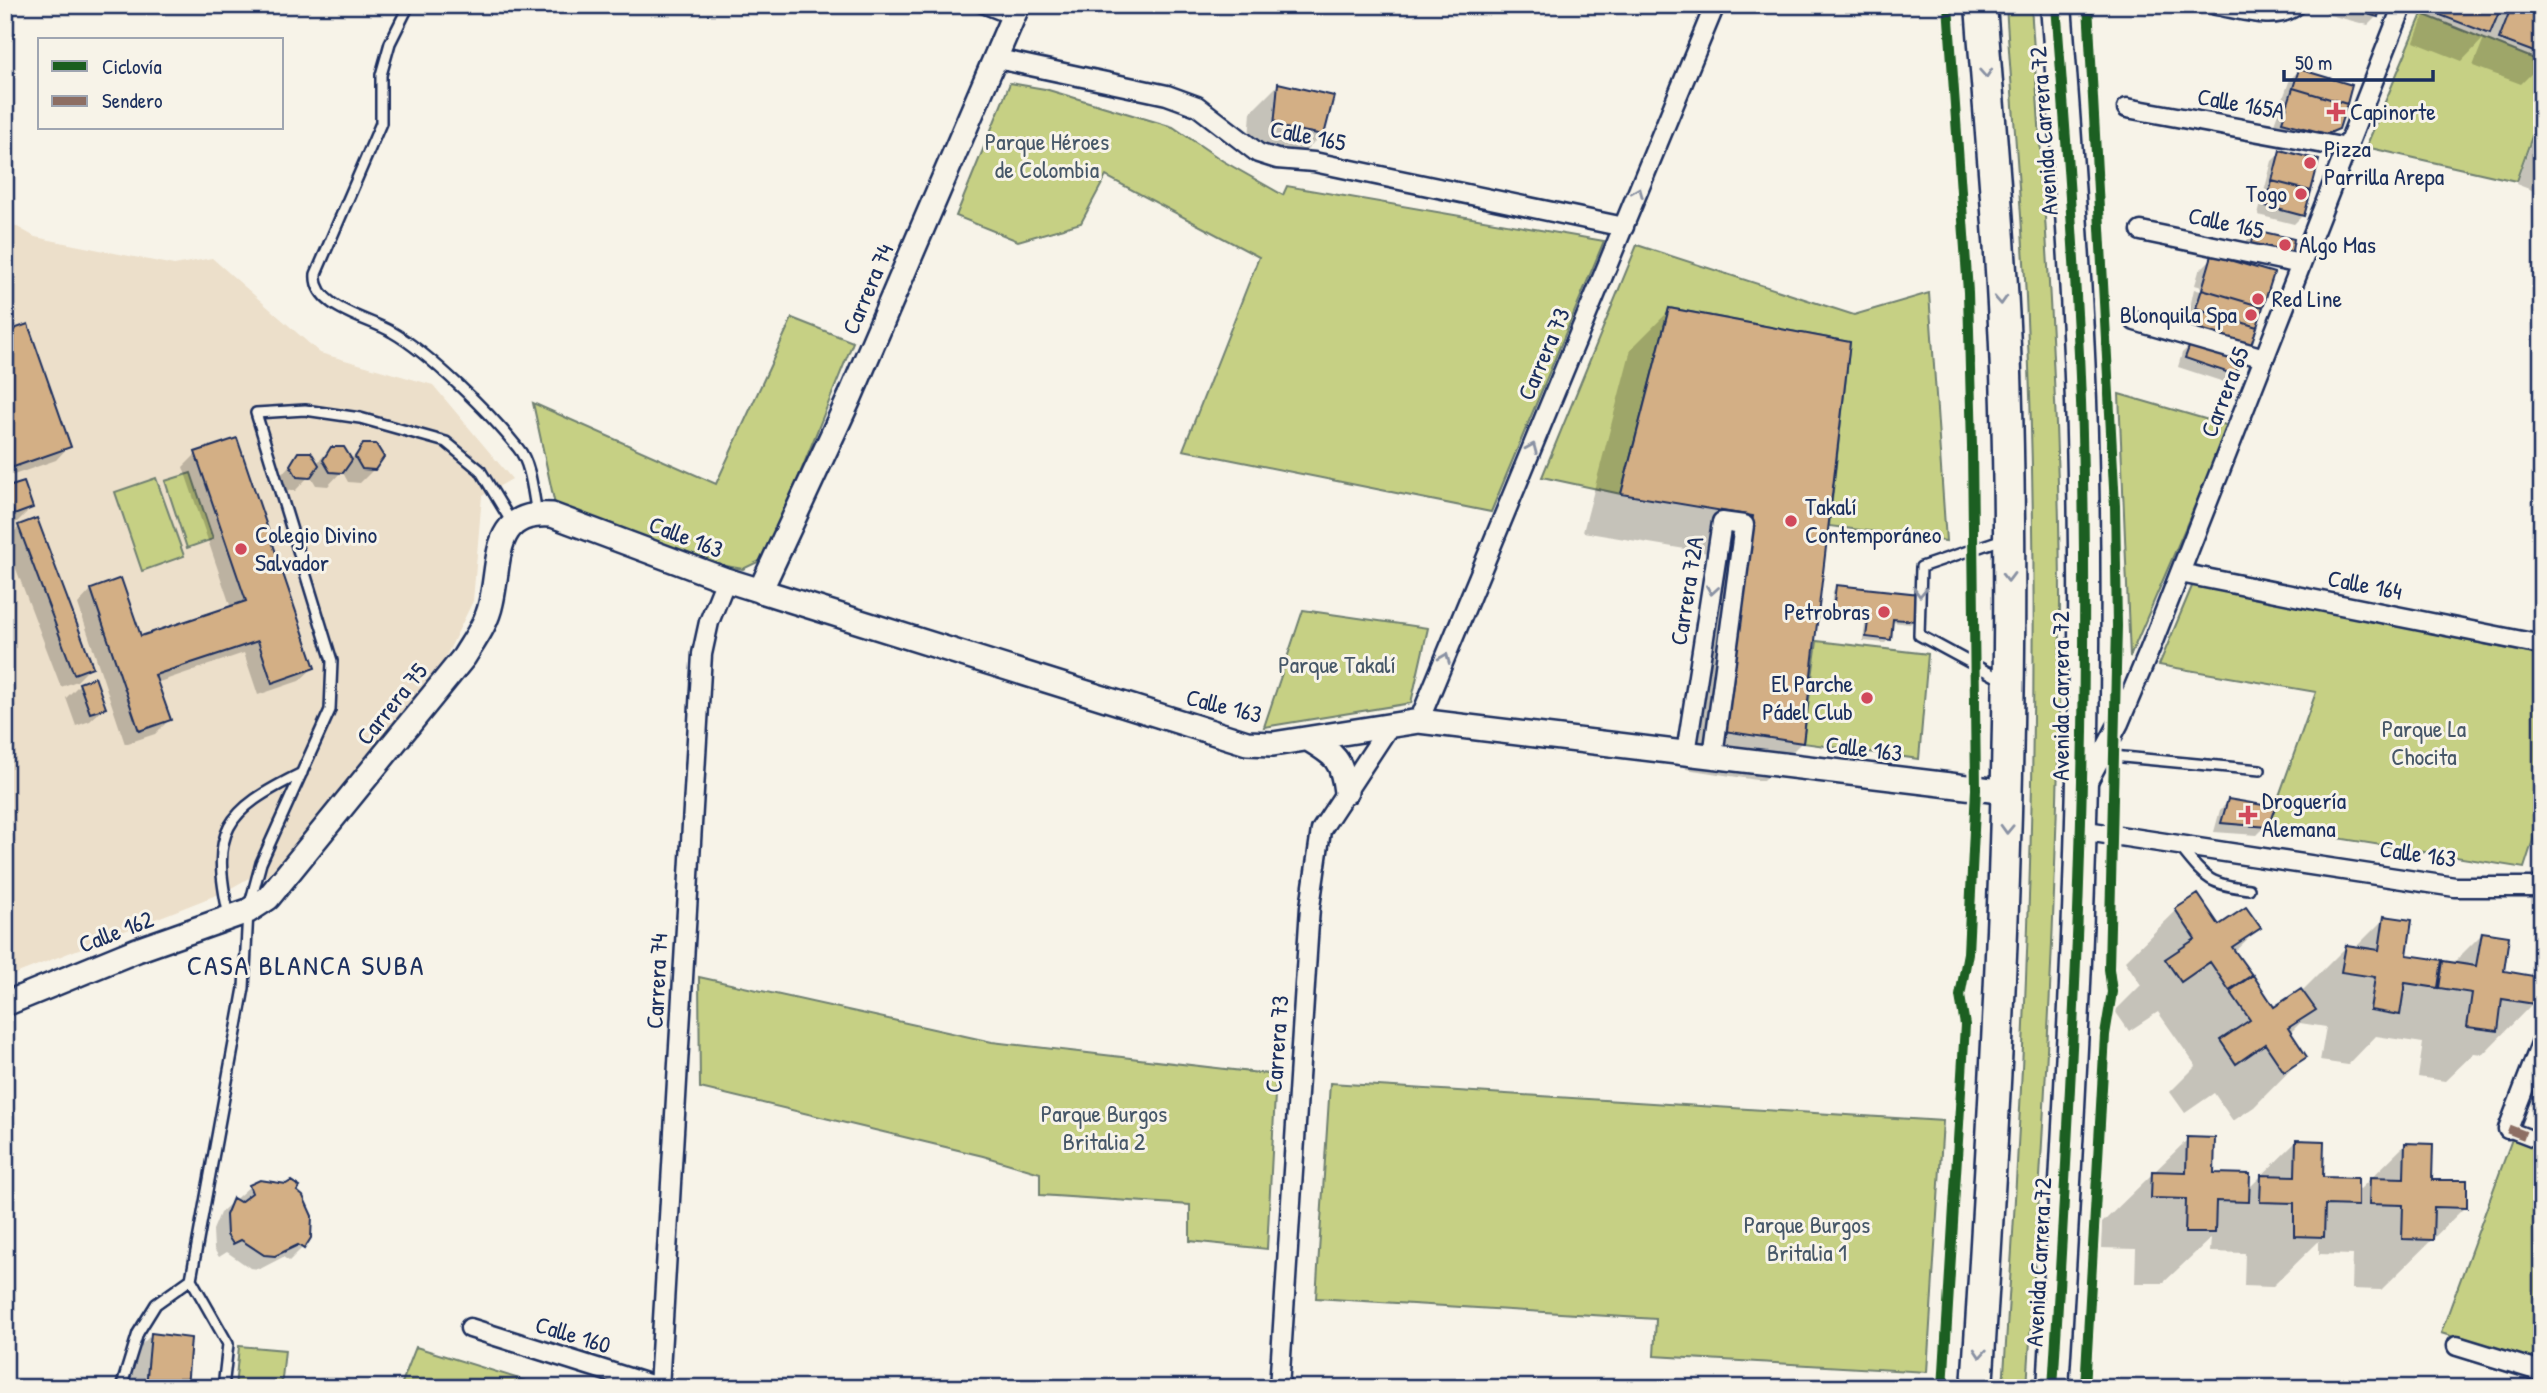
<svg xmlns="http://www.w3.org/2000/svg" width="2547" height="1393" font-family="'Patrick Hand',sans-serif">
<rect width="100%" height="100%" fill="#f7f3e8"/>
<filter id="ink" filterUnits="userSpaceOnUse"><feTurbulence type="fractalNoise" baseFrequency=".0143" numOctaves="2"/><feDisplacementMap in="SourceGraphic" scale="14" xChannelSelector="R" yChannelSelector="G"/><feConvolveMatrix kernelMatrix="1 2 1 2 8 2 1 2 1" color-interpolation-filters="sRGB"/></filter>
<g filter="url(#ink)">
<!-- built -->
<path fill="#ecdfca" d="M5,220l30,17 139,28 38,-7 108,95 113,32 79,94 -30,17 -9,105 -40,82 -161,195 -14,-5 -34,19 -219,86z"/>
<!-- green -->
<path fill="#c6d084" stroke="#708071" stroke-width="2" d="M2006,5h25c13,197 28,393 29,591 0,264 -16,528 -33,792h-24c25,-363 41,-728 23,-1091 -5,-98 -14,-195 -20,-292z
M2422,14l120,48v47l-26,72 -150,-34z
M1010,83l35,6 128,38 50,34 60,34 4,-9 317,55 -113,271 -308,-62 76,-193 -153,-81 -25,47 -63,18 -62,-25z
M1637,245l217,70 75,-22 17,248 -117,-15 21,-184 -181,-34 -48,186 -79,-17z
M792,318l61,24 -87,216 -23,11 -17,-3 -171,-61 -22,-102 183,81z
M2119,394l110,32 -99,231z
M191,473l22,66 -26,9 -22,-67z
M156,478l28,78 -42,15 -27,-79z
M2193,584l349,72v156l-18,56 -256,-41 48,-135 -157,-27z
M1303,610l125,18 -17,75 -147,24z
M1817,641l111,13 -9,105 -116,-16z
M699,977l293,65 284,33 -9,174 -77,-8v-36l-150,-10v-22l-57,-17 -283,-68z
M1330,1083l613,38 -16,251 -273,-16 2,-37 -340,-21z
M2512,1139l30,11v214l-101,-31z
M239,1346l46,4 -4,38h-46z
M416,1347l126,39 -142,2z"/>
<!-- shadow -->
<path fill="#0003" d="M2328,5h52l-3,11 -9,9 -42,-11z
M2428,5h114v58l-21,21 -48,-18 11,-28 -22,23 -48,-19z
M2299,71l38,58 -14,14 -53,-8 20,-56z
M1278,85l44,49 -27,27 -47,-8 3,-41z
M2542,114v80l-26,-10z
M2281,152l22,63 -9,9 -36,-9 14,-54z
M2255,232l37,8 -49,16 4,-16z
M2213,257l58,17 -23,73 -24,35 -46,-15 4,-14 12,-11 -4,-1 7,-22 -9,-2 6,-28 61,18v-4l-60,-18 4,-14z
M1670,310l178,34 -46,398 -39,39 -77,-12 29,-215 -132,-22 48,-183z
M5,334l64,112 -13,14 -51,18z
M364,446l10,23 -14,14 -12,-1 -6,-11 -14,15 -12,-1 -6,-10 -15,16 -12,-1 -6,-10 22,-26 17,10 15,-16 19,12z
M196,454l117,214 -14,13 -41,14 -14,-42 -88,30 13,37 -14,14 -30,10 -47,-140 13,-14 29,-9 20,57 91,-30 -48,-141z
M5,490l26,18 -14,14 -12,4z
M19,527l72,140 -14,14 -16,6 -56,-147z
M1837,587l77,33 -4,4 -19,-2 -2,17 -4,4 -22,-2 3,-24 -36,-4 3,-22z
M80,684l24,24 -14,13 -14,5 -10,-28z
M2229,801l37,25 -9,9 -43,-3 6,-22z
M2197,896l22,32h40l-25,24 40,57 27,-17 45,-45 9,1 30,-30 20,39 47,7 30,-30 20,39 31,30 -50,51 -9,-1 -29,28 -27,-4 5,-34 -47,-7 -28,29 -28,-4 6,-34 -26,-4 -11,11 15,22 -50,51 -21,14 -19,-28 -29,20 -15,-21 26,-26 -38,-54 -29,19 -14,-20 26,-26 -16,-24 51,-50z
M2188,1139l25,36 34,15 49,-48 25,37 35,14 49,-48 25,36 35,26 -84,83 -29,-1 1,-34 -34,-1v-13l-47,46 -28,-1 1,-33 -35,-1 1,-14 -48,45h-28l1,-34 -35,-1 1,-25z
M250,1186l45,5 8,56 -14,14 -6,-4 -23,12 -10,-1 -23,-16 -8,5 -5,-8 -1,-19 7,-17z
M151,1335l34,53h-55l3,-35z"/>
<!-- building -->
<path fill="#d3af85" stroke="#1b2f5e" stroke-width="2" d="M2335,5h46l-3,12z
M2444,5h58l-12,29 -50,-19z
M2512,5h30v50l-43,-16z
M2299,69l53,16 -5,19 -54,-16z
M1278,83l56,13 -10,39 -50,-9z
M2293,88l54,16 -8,25 -12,5 -45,-12z
M2280,150l39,10 -8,31 -39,-10z
M2272,181l39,10 -7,25 -38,-10z
M2255,230l39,9 -3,17 -40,-9z
M2212,255l62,18 -11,34 -61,-18z
M2202,289l61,18 -6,20 -61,-19z
M1669,308l181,34 -47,401 -79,-12 29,-215 -132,-22z
M2205,311l52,16 -7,21 -52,-16z
M28,324l43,123 -66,23v-138z
M2191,342l49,18 -5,15 -50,-17z
M237,438l78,230 -43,15 -14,-42 -103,34 16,45 -32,11 -48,-142 30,-11 20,58 105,-35 -51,-149z
M363,444h13l8,13 -9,13 -13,-1 -7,-12z
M331,447h13l8,13 -9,13 -13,-1 -7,-12z
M298,452h13l8,13 -9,13 -13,-1 -7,-12z
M24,482l9,26 -19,7 -9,-27z
M37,518l56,149 -19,7 -56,-149z
M1836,585l83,9 -3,27 -23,-2 -2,21 -25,-3 3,-23 -36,-4z
M95,677l11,31 -16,5 -11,-30z
M2228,799l47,8 -7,20 -47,-4z
M2198,894l21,31 27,-18 15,21 -29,19 20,28 -23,15 -19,-28 -29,20 -16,-23 30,-20 -20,-30z
M2384,916l28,4 -5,35 35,5 -4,28 -33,-5 -5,32 -30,-5 5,-33 -34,-5 5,-27 33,5z
M2482,932l27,4 -5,35 35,6 -4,27 -33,-5 -4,32 -31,-4 5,-34 -33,-5 4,-27 33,5z
M2253,975l21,32 27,-18 15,21 -28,18 19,29 -23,15 -19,-28 -29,20 -16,-24 30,-20 -20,-29z
M2187,1137l28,1 -1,35 36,1 -1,28 -33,-1 -1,32h-30l1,-34 -35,-1 1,-27 34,1z
M2296,1140l28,1 -1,36 35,1v28l-33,-1 -1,32 -30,-1v-33l-34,-1 1,-27 34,1z
M2405,1143l28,1 -1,36h35v28l-33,-1 -1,33 -31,-1 1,-34 -34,-1 1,-27 34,1z
M260,1180l26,4 5,-3 9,6 -3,4 6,5 9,20 -1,22 -7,11 -6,-4 -23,11 -11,-1 -23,-15 -8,4 -6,-9 -1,-20 7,-17 7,4 12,-9 -3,-8z
M151,1333l40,5 -4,50h-41z"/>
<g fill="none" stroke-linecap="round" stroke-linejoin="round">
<!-- service casing -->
<g stroke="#1b2f5e" stroke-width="14">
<path id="service" d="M409,5l-19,38 -9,32v48l-65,151c-3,34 53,44 76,58 37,21 99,82 126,116 13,15 15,46 19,66
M976,5l35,14
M2003,539l-82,28 -2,68 85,46
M2102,755l158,15
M2180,847c26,32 28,37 69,42
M229,916c-19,-85 -5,-105 73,-143
M121,1388l17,-55 18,-29 35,-25
M223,1388l5,-44 -37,-65 53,-291 4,-77 13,-48 69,-153 2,-49 -76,-248 49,-3 55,8 86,24 34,28 32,53"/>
</g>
<!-- pedestrian casing -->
<g stroke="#1b2f5e" stroke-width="19">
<path id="pedestrian" d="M2508,1129l34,13"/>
</g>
<!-- minor casing -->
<g stroke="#1b2f5e" stroke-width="23">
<path id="minor" d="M2216,5c24,4 61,17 80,0
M998,59l169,36 30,11 61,47 19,6 37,3 310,65
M2127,108l220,40
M2141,231l160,33
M2135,321l129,37
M2180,573l362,72
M1419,721l296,-716
M1686,753l36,-231 22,3 -31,231
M2087,783l32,-60 31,-74 253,-644
M2080,830l375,57h87
M2508,1129l34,-88
M470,1328l191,60
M2457,1346l85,26
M659,1388l43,-734 7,-32 17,-42
M1279,1388l31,-481 11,-77 69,-105"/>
</g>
<!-- tertiary casing -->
<g stroke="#1b2f5e" stroke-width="28">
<path id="tertiary" d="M760,591l90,-194 168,-392
M1308,739c27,16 34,20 38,53
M5,1004l132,-54 111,-39 20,-13 196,-241c11,-18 23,-34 27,-54 10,-42 0,-93 61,-88l174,65 521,163 26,1 146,-23 589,71"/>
</g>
<!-- trunk casing -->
<g stroke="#1b2f5e" stroke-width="35">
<path id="trunk" d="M1977,1388c22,-338 40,-676 29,-1015 -4,-123 -16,-245 -25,-368
M2053,1388c20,-328 39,-658 28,-987 -5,-132 -15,-264 -25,-396"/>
</g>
<!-- service -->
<use href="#service" stroke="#f7f3e8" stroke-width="9"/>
<!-- pedestrian -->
<use href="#pedestrian" stroke="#f7f3e8" stroke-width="14"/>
<!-- minor -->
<use href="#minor" stroke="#f7f3e8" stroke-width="18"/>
<!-- tertiary -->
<use href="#tertiary" stroke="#f7f3e8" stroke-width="23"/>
<!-- trunk -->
<use href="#trunk" stroke="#f7f3e8" stroke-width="30"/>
<!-- quiet -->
<path stroke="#8d6e63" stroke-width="9" stroke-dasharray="18 9" stroke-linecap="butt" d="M2508,1129l34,13"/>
<!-- cycleway casing -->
<g stroke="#f7f3e8" stroke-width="15">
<path id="cycleway" d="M1943,1388l22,-363 -5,-29 8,-43 8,-164 -4,-342 -4,-155 -20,-287
M2053,1388c20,-328 39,-658 28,-987 -5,-132 -15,-264 -25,-396
M2085,1388l20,-353 7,-43 -3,-23 8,-343 -2,-120 -27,-501"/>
</g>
<!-- cycleway -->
<use href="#cycleway" stroke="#1b5e20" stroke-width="10"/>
</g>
<!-- one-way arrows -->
<defs><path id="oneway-chevron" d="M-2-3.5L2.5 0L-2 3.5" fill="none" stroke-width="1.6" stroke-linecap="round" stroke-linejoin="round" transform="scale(1.75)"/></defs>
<g stroke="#8991a3">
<use href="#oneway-chevron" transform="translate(1986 73) rotate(86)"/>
<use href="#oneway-chevron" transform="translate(1638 192) rotate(-68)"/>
<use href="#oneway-chevron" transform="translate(2001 300) rotate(87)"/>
<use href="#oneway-chevron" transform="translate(1532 448) rotate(-67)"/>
<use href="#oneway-chevron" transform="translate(2008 577) rotate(89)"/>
<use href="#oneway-chevron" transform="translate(1712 590) rotate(99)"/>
<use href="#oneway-chevron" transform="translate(1920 592) rotate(92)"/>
<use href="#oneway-chevron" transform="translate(1445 658) rotate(-68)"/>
<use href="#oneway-chevron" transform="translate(2007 829) rotate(92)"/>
<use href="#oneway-chevron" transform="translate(1980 1353) rotate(94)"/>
</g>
</g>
<!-- markers -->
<g fill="#d1495b" stroke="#f7f3e8" stroke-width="2.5">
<path d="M2332.5 101.5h7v7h7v7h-7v7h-7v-7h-7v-7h7z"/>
<circle cx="2310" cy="163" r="7"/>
<circle cx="2301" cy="194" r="7"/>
<circle cx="2285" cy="245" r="7"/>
<circle cx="2258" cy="299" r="7"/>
<circle cx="2251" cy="315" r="7"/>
<circle cx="1791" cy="521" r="7"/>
<circle cx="241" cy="549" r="7"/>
<circle cx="1884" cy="612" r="7"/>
<circle cx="1867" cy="698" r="7"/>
<path d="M2244.5 804.5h7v7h7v7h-7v7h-7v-7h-7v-7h7z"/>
</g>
<g text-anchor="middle" stroke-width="6" stroke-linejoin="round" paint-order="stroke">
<!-- street labels -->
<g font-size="24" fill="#1b2f5e" stroke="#f7f3e8">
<text transform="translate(2241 104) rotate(10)" y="8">Calle 165A</text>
<text transform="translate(2044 131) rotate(-94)" y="8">Avenida Carrera 72</text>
<text transform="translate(1308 136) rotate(11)" y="8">Calle 165</text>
<text transform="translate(2226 223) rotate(12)" y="8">Calle 165</text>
<text transform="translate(868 289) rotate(-67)" y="8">Carrera 74</text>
<text transform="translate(1544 354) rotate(-67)" y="8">Carrera 73</text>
<text transform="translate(2225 392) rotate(-69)" y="8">Carrera 65</text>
<text transform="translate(686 537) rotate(21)" y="8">Calle 163</text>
<text transform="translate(2365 585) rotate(11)" y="8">Calle 164</text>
<text transform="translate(1687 591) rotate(-81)" y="8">Carrera 72A</text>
<text transform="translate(2061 696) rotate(-90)" y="8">Avenida Carrera 72</text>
<text transform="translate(392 704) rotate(-51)" y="8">Carrera 75</text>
<text transform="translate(1224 706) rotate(14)" y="8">Calle 163</text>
<text transform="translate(1864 749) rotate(7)" y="8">Calle 163</text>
<text transform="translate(2418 854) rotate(8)" y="8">Calle 163</text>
<text transform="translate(116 932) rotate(-21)" y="8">Calle 162</text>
<text transform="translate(657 981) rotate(-87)" y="8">Carrera 74</text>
<text transform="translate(1277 1044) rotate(-86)" y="8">Carrera 73</text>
<text transform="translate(2039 1262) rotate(-87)" y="8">Avenida Carrera 72</text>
<text transform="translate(573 1335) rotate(17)" y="8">Calle 160</text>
</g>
<!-- poi labels -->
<g font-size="24" fill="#1b2f5e" stroke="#f7f3e8" text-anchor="start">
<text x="2350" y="120">Capinorte</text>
<text x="2324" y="157">Pizza<tspan x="2324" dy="28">Parrilla Arepa</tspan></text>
<text x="2287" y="202" text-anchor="end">Togo</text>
<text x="2299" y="253">Algo Mas</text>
<text x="2272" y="307">Red Line</text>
<text x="2237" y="323" text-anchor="end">Blonquila Spa</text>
<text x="1805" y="515">Takalí<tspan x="1805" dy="28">Contemporáneo</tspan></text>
<text x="255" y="543">Colegio Divino<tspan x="255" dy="28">Salvador</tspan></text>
<text x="1870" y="620" text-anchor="end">Petrobras</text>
<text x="1853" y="692" text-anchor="end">El Parche<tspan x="1853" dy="28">Pádel Club</tspan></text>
<text x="2262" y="809">Droguería<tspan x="2262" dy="28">Alemana</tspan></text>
</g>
<!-- park labels -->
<g font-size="24" fill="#465768" stroke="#f7f3e8">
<text x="1047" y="150">Parque Héroes<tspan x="1047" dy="28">de Colombia</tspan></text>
<text x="1337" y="673">Parque Takalí</text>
<text x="2424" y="737">Parque La<tspan x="2424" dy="28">Chocita</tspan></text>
<text x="1104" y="1122">Parque Burgos<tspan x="1104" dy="28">Britalia 2</tspan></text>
<text x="1807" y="1233">Parque Burgos<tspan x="1807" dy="28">Britalia 1</tspan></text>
</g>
<!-- quarter labels -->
<g font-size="28" letter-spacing="2" fill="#1b2f5e" stroke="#f7f3e8">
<text x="306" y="975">CASA BLANCA SUBA</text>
</g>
</g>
<!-- margin -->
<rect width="2547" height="1393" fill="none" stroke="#f7f3e8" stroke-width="28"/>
<rect x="14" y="14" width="2519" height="1365" fill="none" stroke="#1b2f5e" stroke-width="2.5" filter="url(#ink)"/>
<!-- legend -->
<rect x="38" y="38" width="245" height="91" fill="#f7f3e8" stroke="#9fa5b1" stroke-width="2"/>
<rect x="52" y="61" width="35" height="10" fill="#1b5e20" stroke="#9fa5b1" stroke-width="2"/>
<text x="102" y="74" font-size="21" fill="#1b2f5e">Ciclovía</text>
<rect x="52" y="96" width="35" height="10" fill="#8d6e63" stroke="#9fa5b1" stroke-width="2"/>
<text x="102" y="108" font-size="21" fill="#1b2f5e">Sendero</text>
<!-- scale -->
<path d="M2284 70v10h149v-10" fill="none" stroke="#1b2f5e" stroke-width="3.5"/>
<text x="2295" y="70" font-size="21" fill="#1b2f5e" stroke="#f7f3e8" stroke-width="5" paint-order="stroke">50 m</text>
</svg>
